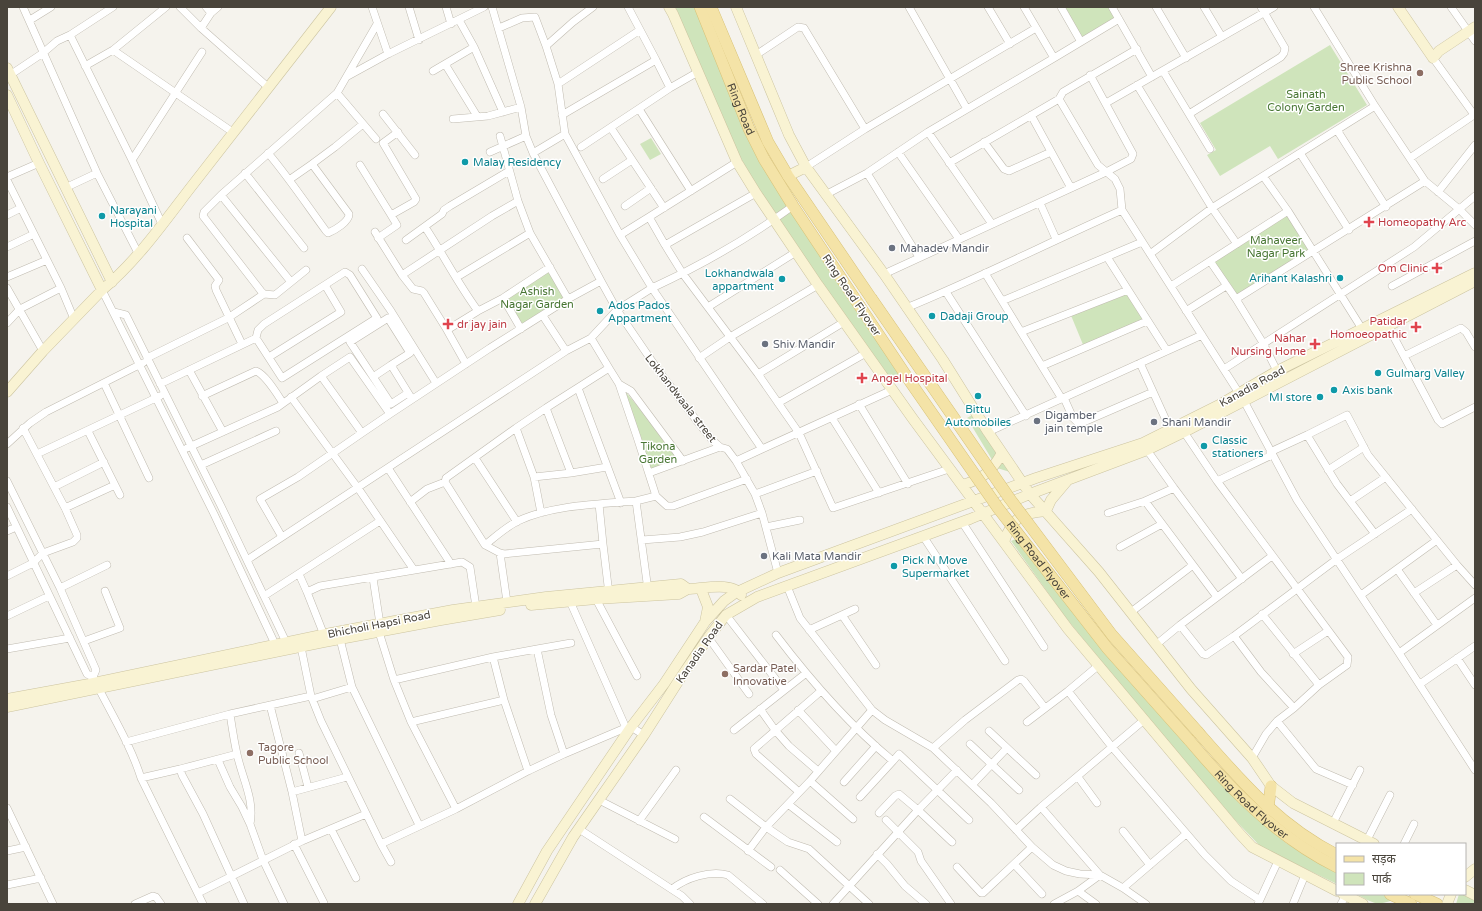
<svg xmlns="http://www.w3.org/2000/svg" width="1482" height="911" font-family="'Varela Round','Noto Sans Devanagari',sans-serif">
<rect width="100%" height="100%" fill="#f5f3ed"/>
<!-- green -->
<path fill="#cfe4bb" d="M668,7h32l68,160 138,203 -17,16 -108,-153 -58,-108z
M1061,7h50l5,10 -35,22z
M1330,45l37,60 -89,54 -8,-13 -50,30 -13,-21 9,-5 -16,-27z
M651,138l10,16 -11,6 -10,-16z
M1288,211l24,40 -76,48 -26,-38z
M550,267l16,34 -45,28 -18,-31z
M1128,290l19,31 -63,26 -14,-34z
M619,384l63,75 -33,14z
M974,414l36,58 -13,-4 -30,-50z
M1018,538l162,197 59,68 47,40 51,29v12l-76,-37 -26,-27 -71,-82 -98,-120 -55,-77z
M1356,894h28l11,5c-19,8 -21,4 -39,-5z
M1459,894h4l12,7v3h-19z"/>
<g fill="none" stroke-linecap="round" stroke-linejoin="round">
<!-- street casing -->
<g stroke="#c0bbb0" stroke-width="8">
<path id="street" d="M23,7l74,166 41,80
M180,7l21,21 68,60
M206,7l5,6 7,-6
M372,7l16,47
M409,7l10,33
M446,7l5,17
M492,7l29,100 5,29 7,17
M628,7l28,53
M909,7l58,102
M988,7l22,37
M1024,7l30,51
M1061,7l20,35
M1112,7l40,70
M1156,7l30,51
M1204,7l18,30
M1314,7l61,99 50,75 34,28 16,16
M1451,7l24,34
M30,20l21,-13
M459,20l15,27 29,65
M201,28l10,-15
M499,28l23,-10 13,-1 11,29 27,-24 20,-15
M70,35l62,125 30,64
M546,46l12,38 7,50
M1137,49l-74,43 -4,7 39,66 17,14 5,10 2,21 122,191 53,99 102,153 76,117
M113,50l121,83
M756,55l42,-28 6,1 61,101
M1433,58l42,58
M445,64l32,52
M85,66l28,-16 53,-43
M433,71l41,-24
M1163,71l47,78
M10,75l33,-22 14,-12 13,-6 43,-28
M348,76l40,-22 96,-47
M558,84l82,-54
M1137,85l75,123 25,36
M337,93l39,46
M1106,103l168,-96
M639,109l52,82
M383,114l32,41
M1189,114l92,-57 3,-4 1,-5 -24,-41
M562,115l94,-55 14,28
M1031,115l40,73
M453,119l35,-3 33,-9
M611,128l53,80
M1337,130l49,77
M928,132l64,92
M500,136l18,65 12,32 38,66
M984,142l20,27 5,2 42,-19
M581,147l89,-59 28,-16
M490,152l36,-16
M898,152l61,87
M268,153c21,25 39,52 58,78l2,2c7,-3 21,-11 21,-19l-37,-50 -23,16
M1300,153l49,77
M1410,158l64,-43
M132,160l70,-108
M949,163l110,-64
M312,164l23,-17 28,-23
M360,165l31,50
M806,167l59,-38 171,-101
M245,173l59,75
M867,173l52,84
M1263,176l25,35 76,121
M7,177l32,-14
M603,179l29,-19
M7,180l54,108 13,31
M65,188l32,-15
M1438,192l37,-47
M827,194l40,-21 61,-41 126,-74 65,-39
M221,195l-17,17 -1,4 58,75 3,3 11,1 31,-25
M1040,203l16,36
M625,206l26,-18
M793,206c-43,31 -93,60 -141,82l110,161 130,-59
M7,215l14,-7
M649,217l88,-55
M425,227c18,27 33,57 53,84
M375,232l27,43
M187,238l32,42 -4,6 1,4 26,54
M378,238l19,-13 -6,-10 23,-13 2,-3 -33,-56 15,-11
M406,240l36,-26 2,-4 6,-4 59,-35
M665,245l18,29 75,100 41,59 34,75 116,-39
M7,247l27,-13
M1150,254l62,-46 163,-102
M1107,257l60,94
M1210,261l26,38 27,44 14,28
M362,269l29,42 45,72
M985,273l77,126
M884,274l222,-102 25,-13 2,-5 -43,-79
M7,277l40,-17
M457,277l73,-44
M601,281l-68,-128 32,-19 55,101
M291,282l-70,-87 116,-102 40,-69
M1171,286l117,-75
M1392,286l83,-45
M7,288l36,63
M102,290l112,224 61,130
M946,292l80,124
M503,298l18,31
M1236,299l189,-118
M1002,301l140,-59
M708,307l88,-55
M906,308c73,-30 144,-66 216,-98
M1186,311l40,-25
M114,312l12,3 95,191 65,136
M543,316l23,35
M7,323l13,-14 41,-21
M1388,326l50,94 4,4 33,-17
M447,330l-23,-37 -2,-2 -9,-2 -11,-14 90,-59 26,-15
M1021,332l107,-42
M1404,356l57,-28 5,4 9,15
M269,357l72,-45 -16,-27
M147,358l81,-40 36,-24
M699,358l31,-21 88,-52
M1140,363l30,66
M466,364l-19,-34 31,-19 25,-13 47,-31
M1042,366l105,-45
M609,368l-18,-30 26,-28 35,-22 -32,-53 29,-18 16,28 91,-52
M1224,369l190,-122 61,-51
M189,370l34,62
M758,374l86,-52
M373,377l18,-12
M104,383l45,95
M160,384l96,-46 26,40 95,-60 -27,-43 -5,-3 -81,52 -6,6 -2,8
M619,384l12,7 52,70
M578,388l43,115
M408,393l-17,11 -41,-62 38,-24 22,35 -19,12 21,34
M202,396l54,-25c10,4 21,23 27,32
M291,397l67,91 56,82
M1064,398l9,20 6,6 74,-32
M778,403l88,-50
M859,404l49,80
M390,414l100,-66 78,-49 33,-18 16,29 41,60 39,51 15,19 8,7 7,2 9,12 19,33 7,19 16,60
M832,418l47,75
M88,431l32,64
M988,432l214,-97
M1184,432l33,49 131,176 -1,8 -28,20 -57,-71
M1307,435l30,49 38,50
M7,444l23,-21 16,-11 97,-49
M187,448l91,-41 43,-31 41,57 28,-19 -40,-57 -29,19
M1147,450l27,38 68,91
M1270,452l37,-17 40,-20 21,40 89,110 18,20
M37,454l123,-58
M475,458l42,64
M736,461l26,-12
M201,465l75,-34
M388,468l63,96
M1328,470l36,-23
M571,473l36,-6
M649,473l71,-26
M534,477l37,-4 -25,-65
M7,481l53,107 36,82 -3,7
M1217,481l55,-26
M54,487l50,-25
M755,494l62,-23
M656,496l11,10h6l74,-27
M1145,501l72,96
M1350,501l36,-24
M410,502l17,-13 18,-7
M599,504l4,40
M7,507l80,167 6,3c16,33 37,66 48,101l62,126
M65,508l50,-23
M541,513l-7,-36 -18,-49 30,-20 63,-40 10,16 18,53 19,59 -20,5 12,89
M1108,513l37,-12 29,-13
M962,522l82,125
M766,527l34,-7
M7,531l9,-4
M923,536l82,125
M282,537l-22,-38 38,-22 64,-44
M642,540l38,-3 23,-5 59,-19
M485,545l-40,-63 1,-4 70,-50
M1120,547l42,-23
M500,553l7,49
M247,560l319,-209 25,-13
M1397,569l40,56
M299,574l8,18
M7,576l26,-13 10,-10 30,-11 4,-4v-3l-12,-27 -42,-80
M373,578l7,46
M787,586l13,32 72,92 13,10 48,28 58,55 41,44 21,18 13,6 14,3 20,1 23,13 23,16
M60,588l47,-23
M1414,593l43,-28
M609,594l-6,-50 -99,10 -4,-1 -15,-8c10,-8 21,-18 33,-24 34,-16 81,-17 118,-20
M1361,595l76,-55
M264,596l116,-75
M569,599l57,129
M596,599l41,77
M1131,612l62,-47
M726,615l58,75
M842,615l34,50
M7,616l42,-20
M1180,625l23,29 3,1 28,-19 103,-77 75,-50
M809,630l46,-21
M379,632l15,48 99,-23
M324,635l-17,-43 13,-6 142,-24 8,5 6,40
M776,635c35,46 72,89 117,126l-33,36
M1234,636l27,36 33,36 -17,13 -11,13 -14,24
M708,637l41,57
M340,639l12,48 67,138
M84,641l36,-13 -15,-37
M1157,644l23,-19 92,-69
M301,647l10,49 10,25 60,123 75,-35 -45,-87 93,-22 -11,-43 44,-8 14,66 13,39 59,-25 8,-2 13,8
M7,649l63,-11
M537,649l34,-6
M1399,653l76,-55
M1293,654l35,-23
M1457,658l18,27
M1099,665l-31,26 44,56 93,108 26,26 29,19
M394,680l17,42
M1420,684l55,-38
M312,699l40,-12
M504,700l24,71
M270,705l22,87 10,49
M1294,708l25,-23
M760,709l15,21 14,16 29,25
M798,710l37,40
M1277,721l39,48 37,16
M1027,722l41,-31
M734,730l71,-56
M989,731l47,44
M126,742l104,-28
M970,744l49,46
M933,748l32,-28 53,-40 3,-1 3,2 21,27
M299,753l9,34
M218,760l12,27 12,20 8,17 13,36 21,44
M893,761l6,-7 70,66
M180,769l57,-15
M1078,777l19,26
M141,778l39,-9 2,6 21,39 41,90
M810,781l62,-71
M844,782l32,-36
M972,785l35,-37
M292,792l55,-15
M799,792l-43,-38 -2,-5 67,-58
M730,799l36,28 22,15 21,7 60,55
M599,800l76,39
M788,804l49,38
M1041,807l59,68 -22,16 -24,13
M7,808l46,96
M456,809l72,-38 36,-17
M879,813l16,-17 4,-2 19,16 34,32
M704,817l67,50
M886,820l32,32 3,9 30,43
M639,821l37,-51
M1333,823l27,-53
M250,824c5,-24 -8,-46 -13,-70 -3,-13 -5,-27 -7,-40l81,-18
M331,829l25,49
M579,829l103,67 8,8
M1016,830l25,-23 103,-87
M1123,831l27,34
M1367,840l23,-45
M294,844l30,59
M381,844l10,18
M1404,844l10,-20
M7,851l19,-4
M748,851l18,-24 44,-46 43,38
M877,854l10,10 18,22 21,18
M1014,864l28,30
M957,867l24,26h2l49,-46
M780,870l38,34
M7,885l34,-7
M1123,888l63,-54
M672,889c14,-11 38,-19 56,-14l35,29
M1078,891l18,13
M198,893l104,-52 64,-27
M135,904l18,-8 3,1 5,7
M833,904l85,-94 39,-40
M1258,904l20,-43
M1293,904l12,-29
M1341,904l5,-9"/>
</g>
<!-- secondary casing -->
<g stroke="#ccc4a0" stroke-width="11">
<path id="secondary" d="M669,7l4,7 64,148 19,31 62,92 95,134 155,210 171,204 13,14 85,44
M736,7l53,128 17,32 78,107 59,86 45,72 42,62 69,78 92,117 61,69 19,28 22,17 81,41
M1398,7l35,51
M1433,58l6,-7 36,-24
M7,68l105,214
M7,95l32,68 63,127
M788,176l18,-9
M7,392l36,-41 59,-61c35,-29 62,-68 89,-103 47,-60 93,-120 140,-180
M962,485c21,-6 30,-14 40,-32
M1004,542c8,-24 17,-29 42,-31l5,-11 16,-19
M701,589l7,18 -3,15
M531,605l65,-6 83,-5 9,-5
M7,699l82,-15 242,-51 122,-23 93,-13 135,-13 7,5c13,0 46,-8 53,6
M7,707l317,-65 117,-22 59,-10
M1465,877l10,-8
M1465,890l10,5
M1343,894l20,10
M518,904l29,-53 84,-124 33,-43 41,-62 19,-21 11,-8 43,-20 258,-95 107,-35 76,-38 58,-34 198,-98
M535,904l38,-67 71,-102 37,-58 29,-42 16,-20 31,-18 213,-78 60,-25 117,-44 37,-18 291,-151
M1447,904l4,-10"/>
</g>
<!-- primary casing -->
<g stroke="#d8c278" stroke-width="12">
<g id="primary">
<path id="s1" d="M700,7l49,122 15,30 29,47 66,99"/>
<path d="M711,7l57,135 20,34 83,122"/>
<path d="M1198,732c42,48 81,94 139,123"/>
<path id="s2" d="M1189,740c43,51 88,97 148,127"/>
<path d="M1268,809l3,-23"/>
<path d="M1390,894l21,10"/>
<path d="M1415,894l22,10"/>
</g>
</g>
<!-- street -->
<use href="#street" stroke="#fff" stroke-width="7"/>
<!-- secondary -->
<use href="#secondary" stroke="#f9f3d3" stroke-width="10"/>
<!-- primary -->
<use href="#primary" stroke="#f4e3a7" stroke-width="11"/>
<!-- primary-bridge casing -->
<g stroke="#d8c278" stroke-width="12" stroke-linecap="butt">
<g id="primary-bridge">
<path d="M871,298l139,201 102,136 86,97"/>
<path id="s3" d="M859,305l52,78 87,125 110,141 81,91"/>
</g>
</g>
<!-- primary-bridge -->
<use href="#primary-bridge" stroke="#f4e3a7" stroke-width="11"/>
</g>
<!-- markers -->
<g fill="#8d6e63" stroke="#fff" stroke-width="1.5">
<circle cx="1420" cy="73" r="4"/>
<circle cx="725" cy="674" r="4"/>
<circle cx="250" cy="753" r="4"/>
</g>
<g fill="#0f9aa8" stroke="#fff" stroke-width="1.5">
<circle cx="465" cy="162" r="4"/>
<circle cx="102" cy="216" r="4"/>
<circle cx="1340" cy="278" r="4"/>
<circle cx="782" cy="279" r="4"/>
<circle cx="600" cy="311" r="4"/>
<circle cx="932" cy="316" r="4"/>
<circle cx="1378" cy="373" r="4"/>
<circle cx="1334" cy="390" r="4"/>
<circle cx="978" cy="396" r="4"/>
<circle cx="1320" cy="397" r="4"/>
<circle cx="1204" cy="446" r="4"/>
<circle cx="894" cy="566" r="4"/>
</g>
<g fill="#e0444e" stroke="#fff" stroke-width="1.5">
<path d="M1367 216h4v4h4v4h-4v4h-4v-4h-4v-4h4z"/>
<path d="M1435 262h4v4h4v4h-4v4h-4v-4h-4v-4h4z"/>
<path d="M446 318h4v4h4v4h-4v4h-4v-4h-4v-4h4z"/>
<path d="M1414 321h4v4h4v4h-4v4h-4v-4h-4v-4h4z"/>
<path d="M1313 338h4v4h4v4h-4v4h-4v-4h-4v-4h4z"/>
<path d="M860 372h4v4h4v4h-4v4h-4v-4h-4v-4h4z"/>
</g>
<g fill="#6b7280" stroke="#fff" stroke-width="1.5">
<circle cx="892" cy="248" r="4"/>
<circle cx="765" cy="344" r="4"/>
<circle cx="1037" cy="421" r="4"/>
<circle cx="1154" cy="422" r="4"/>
<circle cx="764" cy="556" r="4"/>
</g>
<g text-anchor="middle" stroke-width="3" stroke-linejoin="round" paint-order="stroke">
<!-- education labels -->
<g font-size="11" fill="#785e54" stroke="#fff" text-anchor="start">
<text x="1412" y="71" text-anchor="end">Shree Krishna<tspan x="1412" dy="13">Public School</tspan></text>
<text x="733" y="672">Sardar Patel<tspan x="733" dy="13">Innovative</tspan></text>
<text x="258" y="751">Tagore<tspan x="258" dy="13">Public School</tspan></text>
</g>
<!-- park labels -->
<g font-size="11" fill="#487633" stroke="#fff">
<text x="1306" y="98">Sainath<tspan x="1306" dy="13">Colony Garden</tspan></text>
<text x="1276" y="244">Mahaveer<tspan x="1276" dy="13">Nagar Park</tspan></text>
<text x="537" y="295">Ashish<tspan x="537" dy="13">Nagar Garden</tspan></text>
<text x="658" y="450">Tikona<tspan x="658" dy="13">Garden</tspan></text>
</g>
<!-- street labels -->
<g font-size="11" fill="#49443b" stroke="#fff">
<text dy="4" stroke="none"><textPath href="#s1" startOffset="110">Ring Road</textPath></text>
<text transform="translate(852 295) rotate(56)" y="4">Ring Road Flyover</text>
<text transform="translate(1252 386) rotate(-29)" y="4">Kanadia Road</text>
<text transform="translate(681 398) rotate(52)" y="4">Lokhandwaala street</text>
<text dy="4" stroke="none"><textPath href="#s3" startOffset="312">Ring Road Flyover</textPath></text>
<text transform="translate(379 624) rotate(-11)" y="4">Bhicholi Hapsi Road</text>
<text transform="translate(699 652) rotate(-55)" y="4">Kanadia Road</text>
<text dy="4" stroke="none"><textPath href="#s2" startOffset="90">Ring Road Flyover</textPath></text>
</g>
<!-- culture labels -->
<g font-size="11" fill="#0d838f" stroke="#fff" text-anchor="start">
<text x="473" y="166">Malay Residency</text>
<text x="110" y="214">Narayani<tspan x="110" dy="13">Hospital</tspan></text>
<text x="774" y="277" text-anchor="end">Lokhandwala<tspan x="774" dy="13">appartment</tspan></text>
<text x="1332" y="282" text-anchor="end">Arihant Kalashri</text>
<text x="608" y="309">Ados Pados<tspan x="608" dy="13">Appartment</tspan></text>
<text x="940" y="320">Dadaji Group</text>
<text x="1386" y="377">Gulmarg Valley</text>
<text x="1342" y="394">Axis bank</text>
<text x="1312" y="401" text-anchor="end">MI store</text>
<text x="978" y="413" text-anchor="middle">Bittu<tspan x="978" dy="13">Automobiles</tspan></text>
<text x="1212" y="444">Classic<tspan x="1212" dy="13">stationers</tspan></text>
<text x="902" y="564">Pick N Move<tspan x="902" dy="13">Supermarket</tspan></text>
</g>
<!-- health labels -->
<g font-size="11" fill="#be3a42" stroke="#fff" text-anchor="start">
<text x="1378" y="226">Homeopathy Arc</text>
<text x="1428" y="272" text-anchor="end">Om Clinic</text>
<text x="1407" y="325" text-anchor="end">Patidar<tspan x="1407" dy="13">Homoeopathic</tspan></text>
<text x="457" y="328">dr jay jain</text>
<text x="1306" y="342" text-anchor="end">Nahar<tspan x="1306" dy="13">Nursing Home</tspan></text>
<text x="871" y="382">Angel Hospital</text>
</g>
<!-- worship labels -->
<g font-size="11" fill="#5b616d" stroke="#fff" text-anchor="start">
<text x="900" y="252">Mahadev Mandir</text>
<text x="773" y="348">Shiv Mandir</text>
<text x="1045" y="419">Digamber<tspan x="1045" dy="13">jain temple</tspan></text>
<text x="1162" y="426">Shani Mandir</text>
<text x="772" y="560">Kali Mata Mandir</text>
</g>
</g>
<!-- border -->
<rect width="1482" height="911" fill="none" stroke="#49443b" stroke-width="16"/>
<!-- legend -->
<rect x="1336" y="843" width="130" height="52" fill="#ffffff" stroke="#b6b4b1"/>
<rect x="1344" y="856" width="20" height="6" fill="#f4e3a7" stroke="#b6b4b1"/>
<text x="1372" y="863" font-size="12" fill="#49443b">सड़क</text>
<rect x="1344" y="873" width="20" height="12" fill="#cfe4bb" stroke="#b6b4b1"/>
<text x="1372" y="883" font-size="12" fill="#49443b">पार्क</text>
</svg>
